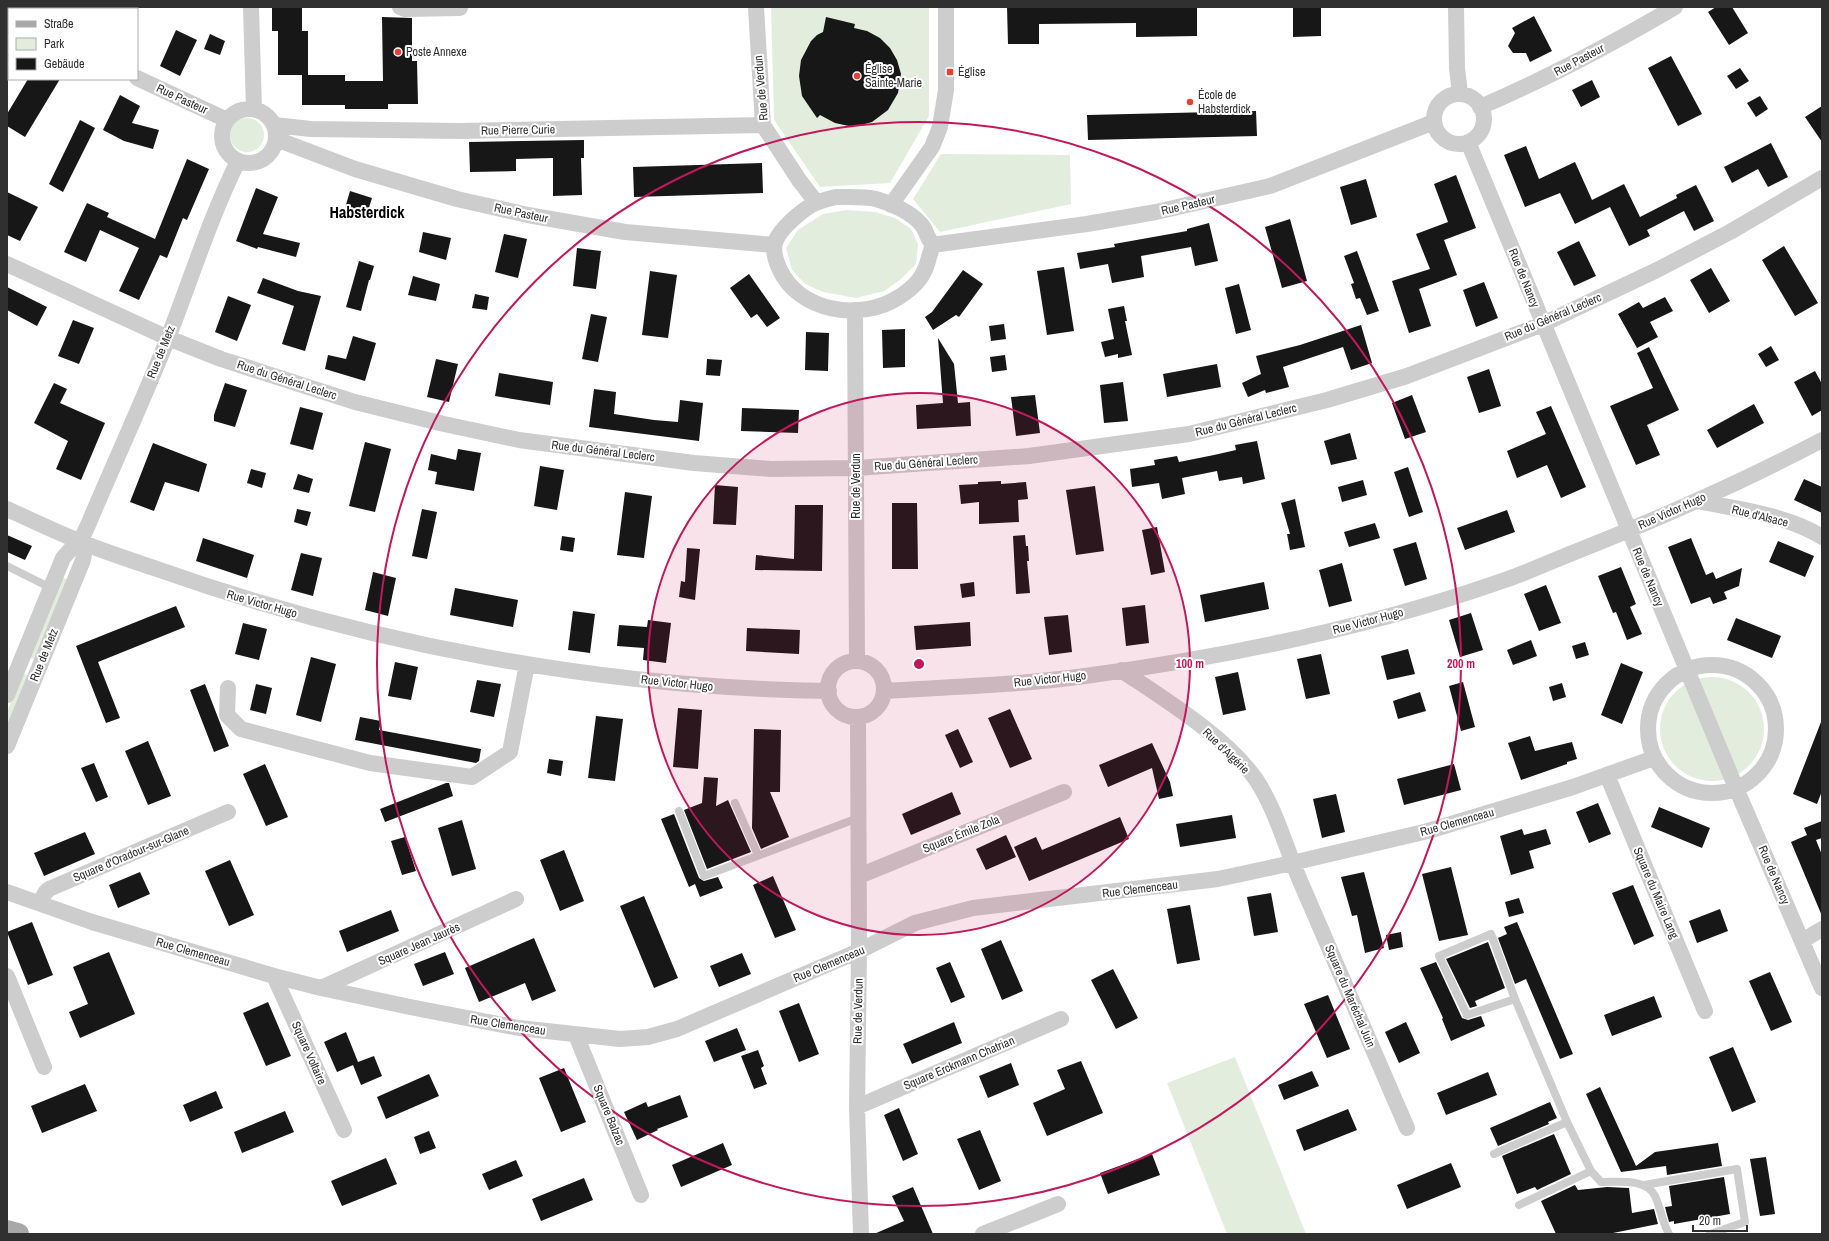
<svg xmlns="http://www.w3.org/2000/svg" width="1829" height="1241" font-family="'Archivo Narrow',sans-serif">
<rect width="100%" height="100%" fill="#fff"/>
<!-- green -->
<path fill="#e3eddd" d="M771,7h158v109l-39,67 -70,4 -46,-67z
M230 135a17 17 0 1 1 34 0a17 17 0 1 1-34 0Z
M941,154l129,1 1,49 -131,28 -27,-33z
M847,210l28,2 20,6 16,11 7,15 -2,20 -16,16 -16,11 -28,7 -33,-6 -18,-8 -13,-14 -6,-22 12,-18 25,-16z
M62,577l6,3 -33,78 -3,1 -2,-2z
M25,674l3,2 -21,53v-17l14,-35z
M1660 729a52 52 0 1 1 104 0a52 52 0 1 1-104 0Z
M1235,1057l71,177h-79l-60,-151z"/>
<!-- building -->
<path fill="#171717" d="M272,7h30v24h6v44h37v6h38l-1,-64 30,1v43h5l1,43h-30v5h-43v-4h-43v-30h-24v-44h-6z
M1007,7h190v29l-61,1v-14l-97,1v20h-31z
M1293,7h28v29l-28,1z
M1716,7h16l16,26 -19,12 -21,-33z
M1534,16l18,35 -22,11 -4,-9h-13l-5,-7 7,-13 -3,-5z
M826,17l29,7 -1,4 13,3 13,7 10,10 7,12 4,14 -3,19 -10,17 -16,12 -14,4h-9l-14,-3 -15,-8 -3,3 -15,-22 -3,-20 2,-16 10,-19 6,-6 6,-3z
M176,30l21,10 -17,36 -20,-10z
M210,34l15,7 -5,14 -16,-6z
M1671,56l31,58 -24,12 -30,-58z
M1740,68l9,13 -13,8 -9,-13z
M28,79h32l-35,58 -18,-11v-12z
M1592,80l8,17 -19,10 -9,-17z
M120,95l20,11 -8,17 27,7 -6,19 -29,-8 -21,-11z
M1760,96l8,13 -12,8 -9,-14z
M1822,106v36l-17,-25z
M1256,111l1,25 -169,4 -1,-25z
M80,120l15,8 -32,64 -14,-8z
M584,140v18h-3l1,37 -29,1v-38l-37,1v12l-46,1 -1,-30z
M1771,143l17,34 -20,10 -10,-18 -26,14 -8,-16z
M1526,146l13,33 36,-17 17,38 32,-16 16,33 37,-19 -1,-3 20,-10 18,36 -20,10 -10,-20 -37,19 3,6 -21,10 -19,-39 -35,17 -15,-31 -35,14 -21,-52z
M187,159l22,10 -22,51 -4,-2 -16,40 -7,-3 -21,45 -20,-9 20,-43 -39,-18 -14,32 -22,-10 23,-49 22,10 -2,4 48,22z
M762,163l1,30 -129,4 -1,-30z
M1456,175l20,53 -32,12 13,35 -38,14 12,37 -22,7 -17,-52 38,-12 -14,-35 32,-12 -14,-38z
M1366,179l11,38 -26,8 -11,-38z
M256,188l22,9 -15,37 37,9 -4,14 -38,-10 -1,2 -21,-8z
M350,191l22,7 -5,16 -22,-6z
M7,192l31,15 -18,34 -13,-6z
M1290,219l17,62 -25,7 -17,-61z
M1209,223l9,38 -23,5 -4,-19 -50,9 3,21 -32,6 -4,-19 -28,5 -3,-16 38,-6 -1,-3 73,-13v-2z
M423,232l28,6 -5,22 -27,-8z
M504,234l23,5 -9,39 -23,-6z
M1579,241l17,35 -22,10 -17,-34z
M1784,246l34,57 -23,13 -33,-56z
M577,248l24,3 -5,38 -23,-3z
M1357,251l22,60 -12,4 -7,-17 -4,1 -5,-15 3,-1 -10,-27z
M359,261l15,5 -4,14h-1l-8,31 -15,-4z
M1064,267l10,64 -27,4 -10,-64z
M1711,268l19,33 -21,12 -19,-33z
M963,270l20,14 -24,33 -3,-2 -23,15 -8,-13 7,-5z
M650,271l27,4 -9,63 -26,-3z
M749,274l31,44 -13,9 -10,-13 -6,4 -21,-30z
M413,276l27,8 -4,17 -28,-6z
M263,278l35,13 23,5 -16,55 -23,-7 12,-38 -37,-13z
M1484,282l14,36 -22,9 -13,-37z
M1239,284l12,46 -15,4 -11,-46z
M7,287l40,20 -10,19 -30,-16z
M475,294l14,3 -2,13 -15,-2z
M228,296l23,9 -14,36 -22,-9z
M1665,297l8,14 -23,11 8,15 -21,11 -19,-34 21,-12 4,6z
M1124,306l3,15h-2l7,34 -14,3v-4l-13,3 -4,-15 13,-3 -6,-30z
M591,314l16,3 -9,45 -16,-3z
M73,320l21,8 -15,36 -21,-8z
M1004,324l2,15 -15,2 -2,-15z
M1361,325l11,38 -21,7 -8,-23 -60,20 6,20 -23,6 -1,-3 -17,7 -6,-14 19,-9 -5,-18 44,-11z
M905,329v38l-22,1 -1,-38z
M806,332l23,1 -1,38 -23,-1z
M353,336l23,7 -11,38 -40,-12 3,-14 18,4z
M938,338l16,26 4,39 12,-1 1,24 -54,3 -1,-24 27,-2z
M1771,346l8,14 -13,7 -8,-13z
M1649,347l30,63 -32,15 13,30 -24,10 -26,-59 43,-18 -16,-35z
M1005,355l2,15 -15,2 -2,-15z
M436,359l22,5 -9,38 -22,-5z
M707,359l15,1 -2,16 -14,-1z
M1217,364l4,23 -54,10 -4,-23z
M1489,369l12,37 -22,7 -12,-36z
M1815,371l7,13v26l-10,6 -18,-34z
M499,373l54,9 -3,23 -55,-9z
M1123,382l5,39 -24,2 -4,-38z
M54,383l13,6 -7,14 45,20 -24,57 -25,-11 12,-28 -34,-18z
M225,383l22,7 -12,37 -21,-6v-6z
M594,389l22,3 -2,22 40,6 24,2 2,-22 23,3 -4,38 -110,-14z
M1035,395l5,38 -24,3 -5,-39z
M1412,395l14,37 -21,7 -13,-36z
M1754,404l10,19 -47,25 -10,-18z
M1551,406l35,81 -25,11 -14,-33 -30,13 -10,-27 39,-17 -10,-22z
M300,407l23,6 -10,37 -23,-6z
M742,408l57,2 -1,23 -57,-2z
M1350,433l7,26 -26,6 -7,-24z
M1257,441l8,38 -22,5 -1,-7 -23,4 -2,-10 -35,7 3,16 -23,5 -3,-16 -27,4 -2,-18 25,-4 -1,-5 23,-4 2,6 35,-7 22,-5 -1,-5z
M365,442l26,7 -16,63 -26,-6z
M153,443l54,21 -8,28 -34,-10 -11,29 -24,-9z
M458,449l23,4 -7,38 -39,-7 2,-12 -9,-2 3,-16 25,6z
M540,466l24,4 -7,40 -23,-4z
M1408,467l15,45 -14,5 -15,-45z
M251,469l15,4 -4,15 -15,-5z
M298,474l15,5 -4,14 -16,-4z
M1804,479l18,8v26l-28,-13z
M1363,480l4,15 -25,7 -4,-15z
M1001,481v3l25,-2 2,17 -10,1 1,22 -40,2v-22l-18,2 -2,-19 19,-1v-2z
M715,485l23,2 -2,38 -23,-1z
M1095,486l9,65 -28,4 -10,-65z
M625,492l27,4 -8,62 -27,-3z
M1295,499l10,48 -15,3 -3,-16h3l-9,-31z
M892,503h25l1,66h-26z
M795,505h28l-1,66 -67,-1 1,-15 38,4z
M297,509l14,3 -4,14 -13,-4z
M422,509l15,3 -10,47 -15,-3z
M1507,510l8,22 -50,18 -8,-22z
M1375,523l5,15 -31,9 -5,-15z
M1157,527l8,45 -14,3 -9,-45z
M7,535l25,11 -7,14 -18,-8z
M1025,535l1,11h2l1,15h-2l3,32 -14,1 -3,-58z
M562,536l13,2 -2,14 -13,-2z
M203,538l51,17 -7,23 -51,-17z
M1691,538l15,37 7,-3 3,7 26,-11 -3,18 -15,6 3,7 -14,5 -3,-7 -19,7 -23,-57z
M1778,541l36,15 -9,21 -36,-15z
M1416,542l11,37 -22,7 -12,-37z
M687,548l13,1 -5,51 -16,-3 2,-16 4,1z
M301,553l21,5 -9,38 -22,-6z
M1342,563l10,38 -23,6 -10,-37z
M1621,567l15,37 -6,3 12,27 -15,6 -11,-28 -3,1 -15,-37z
M373,572l23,6 -8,38 -23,-6z
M974,582l1,14 -13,2 -2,-14z
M1264,582l5,27 -64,13 -5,-27z
M1546,585l15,38 -22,8 -15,-37z
M455,588l63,12 -5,27 -63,-12z
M1145,605l4,38 -23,3 -4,-38z
M176,606l9,21 -87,35 22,56 -14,5 -30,-77z
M573,611l22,3 -5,39 -22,-3z
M1471,613l12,37 -23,7 -11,-37z
M1068,615l4,37 -23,3 -5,-38z
M1736,618l45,18 -9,22 -45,-18z
M648,620l23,3 -5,40 -23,-3 1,-12 -27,-2 2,-21 28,2z
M970,622l1,24 -55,4 -2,-24z
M243,623l24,6 -8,31 -24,-6z
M747,628l53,2 -1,24 -53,-3z
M1531,640l6,16 -24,9 -6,-15z
M1585,642l4,13 -13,4 -4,-13z
M1408,649l7,25 -28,6 -6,-24z
M1321,654l9,40 -24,5 -9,-40z
M311,657l25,7 -15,58 -25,-7z
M395,662l23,5 -7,33 -23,-4z
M1621,663l22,9 -21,52 -21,-9z
M1238,672l8,38 -23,5 -8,-38z
M477,680l24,4 -7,33 -24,-5z
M1463,682l12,45 -14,4 -12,-45z
M1562,683l4,14 -13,4 -4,-14z
M205,684l24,62 -15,6 -24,-62z
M256,684l16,4 -6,26 -16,-4z
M1420,692l6,19 -28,8 -5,-18z
M678,708l24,2 -4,59 -25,-2z
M1010,709l22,50 -22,9 -22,-50z
M596,716l27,3 -8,62 -27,-3z
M360,717l21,4 -2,9 102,19 -2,12 -3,2 -121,-23z
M1821,722l1,69 -5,13 -24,-10z
M754,729l27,1 -1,62h-10l19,45 -28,12 -9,-21z
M958,729l15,33 -13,6 -15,-33z
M1530,736l5,15 37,-9 5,17 -10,3v2l-46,16 -13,-37z
M148,741l23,55 -23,9 -23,-54z
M1152,743l18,39 3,14 -14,3 -7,-31 -44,19 -9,-22z
M549,759l14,2 -2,15 -14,-3z
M94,763l14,34 -12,5 -15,-34z
M265,764l23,53 -22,9 -23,-52z
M1454,764l7,26 -57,15 -7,-26z
M704,777l14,1 -2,28 12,-6 23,52 -44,17 -23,-59 18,-7z
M446,783h3l4,13 -68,26 -5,-13z
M952,792l9,22 -50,21 -9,-21z
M1336,794l9,38 -23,6 -9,-39z
M1598,803l13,31 -22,9 -13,-31z
M1659,807l51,21 -8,20 -51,-21z
M674,814l25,64 5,3 14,-4 5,11 -23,9 -5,-13 -6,3 -28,-68z
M1232,815l4,23 -56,9 -4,-23z
M1120,817l9,22 -100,42 -15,-34 22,-10 6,13z
M462,820l14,49 -24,7 -14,-48z
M1822,821v17l-6,2 6,15v61l-31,-74 16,-7 -3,-7z
M1522,829l2,6 22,-6 5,15 -22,7 5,17 -23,7 -11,-39z
M85,832l10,22 -51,22 -10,-23z
M1006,835l10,22 -30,13 -10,-21z
M405,837l11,34 -14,4 -11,-34z
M564,850l20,51 -24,10 -20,-51z
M230,860l24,55 -25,11 -24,-55z
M1451,867l17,68 -29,6 -17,-67z
M140,872l10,22 -32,14 -9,-23z
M1364,872l20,76 -19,5 -8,-38 -5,1 -11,-39z
M773,876l23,54 -21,8 -22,-53z
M1633,885l21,51 -20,9 -22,-52z
M1271,893l7,39 -24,4 -7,-39z
M644,896l34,82 -24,10 -34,-82z
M1519,898l5,15 -15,4 -4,-15z
M1190,905l10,55 -23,4 -10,-55z
M1720,909l8,22 -31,12 -8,-22z
M391,910l8,21 -52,21 -8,-21z
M32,922l21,53 -25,10 -21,-53z
M1517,922l56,132 -13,5 -34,-80 -11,5 -17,-46 9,-4 -3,-7z
M1401,932l2,15 -14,3 -3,-15z
M534,938l22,53 -24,10 -7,-18 -46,19 -14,-34z
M1001,940l22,51 -21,9 -21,-51z
M1488,942l17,46 -30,13 2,5 -7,2 -24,-49z
M109,952l26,62 -55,24 -11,-26 19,-8 -15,-37z
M445,952l9,22 -31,12 -9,-22z
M742,953l9,21 -32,13 -9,-21z
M950,962l15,35 -14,6 -15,-35z
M1436,962l26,56 6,2 13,-4 4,10 -34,15 -9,-22 1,-1 -23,-50z
M1113,969l25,49 -22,11 -25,-49z
M1770,972l22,50 -21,9 -22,-50z
M1328,995l22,54 -23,9 -23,-54z
M1654,996l8,21 -50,19 -8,-21z
M268,1002l23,54 -25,10 -23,-53z
M799,1003l20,51 -20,8 -20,-51z
M954,1022l8,21 -50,21 -9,-20z
M1406,1022l14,31 -21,10 -14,-31z
M737,1028l9,22 -32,12 -9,-21z
M346,1032l12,30 16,-6 8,20 -21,9 -8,-20 -16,7 -13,-30z
M1733,1047l23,55 -24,10 -23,-55z
M758,1050l6,16 -3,2 6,16 -13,5 -13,-33z
M1081,1061l22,52 -56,23 -14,-33 32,-14 -8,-19z
M1011,1063l8,22 -31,13 -9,-22z
M564,1068l22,54 -25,10 -22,-54z
M1312,1071l7,15 -35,14 -6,-15z
M1488,1072l9,23 -51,20 -9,-22z
M429,1074l10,22 -53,23 -9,-22z
M85,1084l12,27 -55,22 -11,-27z
M1600,1087l36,79 19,-14 63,-9 4,23 -55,9 -1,-9 -45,6 -35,-78z
M216,1091l7,17 -33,14 -7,-17z
M680,1095l8,22 -31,12 1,1 -21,10 -13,-28 22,-10 2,5z
M1550,1102l7,16 -9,4 1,2 -51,22 -8,-18z
M899,1108l19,46 -15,7 -19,-46z
M1348,1109l9,21 -53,21 -8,-21z
M285,1111l9,21 -52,21 -8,-21z
M980,1130l21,51 -22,9 -22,-51z
M429,1131l7,17 -16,6 -6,-17z
M1554,1134l17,40 -34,16 -2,-3 -18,7 -15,-38z
M723,1143l9,22 -51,22 -9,-22z
M1152,1154l8,21 -52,19 -8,-21z
M1766,1157l9,57 -15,2 -10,-57z
M386,1158l11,26 -55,22 -11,-25z
M516,1160l7,16 -34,14 -7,-16z
M1451,1163l10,24 -54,22 -10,-24z
M1724,1177l6,37 -56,10v-3l-5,1 -4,-15 7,-1 -3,-20z
M584,1178l9,22 -52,21 -9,-22z
M1575,1185l3,5 29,-3 22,1 3,25 22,-4 4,15 -50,10h-52l-15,-33z
M913,1187l20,47h-59l30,-13 -12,-25z"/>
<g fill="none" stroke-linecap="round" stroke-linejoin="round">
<!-- lane -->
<path stroke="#cdcdcd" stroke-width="8" d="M7,566l44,22
M735,803l23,52
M679,811l25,65 154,-58
M1515,999l-24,-65 -52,22 28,59 48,-16 52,123 24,49 10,11c17,0 45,-4 54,14 6,13 7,26 14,38
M1494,1154l73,-32
M1644,1185l93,-16 8,53 -35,12
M1519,1205l72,-34"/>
<!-- street -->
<path stroke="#cdcdcd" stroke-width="16" d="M7,7l3,2
M251,7l3,102
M400,7l5,2 55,-1
M756,7l7,118 36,55 17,22
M1456,7l1,61 3,26
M137,78l90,42
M1434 119a25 25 0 1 1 50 0a25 25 0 1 1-50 0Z
M1480,107c68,-29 132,-63 195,-100
M222 136a27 27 0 1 1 54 0a27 27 0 1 1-54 0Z
M274,125l37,4 150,2 302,-6
M276,139l79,30 102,30 71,16 97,17 149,13
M1468,142l268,646 86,200
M836,197c13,0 27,-1 40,2 14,4 35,13 45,25 3,3 5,9 7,13 1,2 4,6 4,8 0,4 -2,9 -3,12 -4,19 -14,30 -30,40 -38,25 -101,15 -120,-29 -10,-22 -4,-32 13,-48 17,-15 22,-18 44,-23z
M891,205l41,-58 8,-20 6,-37v-83
M932,245l155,-21 69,-12 114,-26 164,-64
M7,264l161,74 53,21 134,43 89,22 75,16 175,23 77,6 85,-1 173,-12 160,-22 138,-34 80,-24 136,-52 114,-54 73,-38 92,-54
M855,310l2,351
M1697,501c40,8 90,14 125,36
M7,509c24,11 49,23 74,33 24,10 50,18 76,27 215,76 444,119 672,122
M828 689a28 28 0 1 1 56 0a28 28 0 1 1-56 0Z
M1648 729a64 64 0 1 1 128 0a64 64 0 1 1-128 0Z
M1121,670c43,29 107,68 136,111 20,31 29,68 44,102 35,82 71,163 106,245
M228,688l-1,27 14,14 129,34 102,14 38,-25 17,-88
M884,691c67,-4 135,-6 201,-15 141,-19 283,-48 417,-95 27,-9 52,-21 78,-31 83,-33 164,-69 242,-110
M7,695l56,-137 8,-9 9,-7 8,-17c26,-62 55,-124 80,-187 23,-59 42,-120 70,-177
M858,717l1,234 -2,156 4,127
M7,746l76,-186 1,-6 -4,-12
M1607,775l98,236
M859,876l205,-84
M7,892l85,30 182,54 47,12 89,19 109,21 101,11 28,-2 29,-8 182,-78 56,-28 58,-15 245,-29 74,-16 136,-32 145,-44 81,-29
M40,903l5,-10 4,-4 179,-77
M1802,941l20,-12
M7,976l37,91
M274,976l70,154
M321,988l195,-89
M576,1035l65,160
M857,1107l204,-88
M983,1234l75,-30"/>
<!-- primary -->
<path stroke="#a8a8a8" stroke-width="22" d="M7,1231l11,3"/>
</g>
<!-- distance rings -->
<circle cx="919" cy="664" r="271" fill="#c2185b" fill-opacity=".12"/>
<g fill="none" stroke="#c2185b" stroke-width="2">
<circle cx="919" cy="664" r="271"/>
<circle cx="919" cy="664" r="542"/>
</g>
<!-- markers -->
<g fill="#e84130" stroke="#fff" stroke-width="1.5">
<circle cx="398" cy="52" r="4"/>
<rect x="946" y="68" width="8" height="8" rx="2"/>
<circle cx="857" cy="76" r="4"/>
<circle cx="1190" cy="102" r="4"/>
</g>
<g text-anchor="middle" stroke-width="4" stroke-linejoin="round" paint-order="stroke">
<!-- poi labels -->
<g font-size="12" fill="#303030" stroke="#fff" text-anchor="start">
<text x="406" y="56">Poste Annexe</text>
<text x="865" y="73">Église<tspan x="865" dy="14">Sainte-Marie</tspan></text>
<text x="958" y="76">Église</text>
<text x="1198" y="99">École de<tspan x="1198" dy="14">Habsterdick</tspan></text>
</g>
<!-- street labels -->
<g font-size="12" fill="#303030" stroke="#fff">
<text transform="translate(1579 60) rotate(-28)" y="4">Rue Pasteur</text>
<text transform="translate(761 88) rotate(-95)" y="4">Rue de Verdun</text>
<text transform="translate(182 99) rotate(25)" y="4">Rue Pasteur</text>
<text transform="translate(518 130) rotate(-1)" y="4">Rue Pierre Curie</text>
<text transform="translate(1188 205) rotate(-13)" y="4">Rue Pasteur</text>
<text transform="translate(521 213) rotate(12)" y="4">Rue Pasteur</text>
<text transform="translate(1524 278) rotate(68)" y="4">Rue de Nancy</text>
<text transform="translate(1553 317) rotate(-23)" y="4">Rue du Général Leclerc</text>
<text transform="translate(161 352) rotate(-68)" y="4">Rue de Metz</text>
<text transform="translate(287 380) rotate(18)" y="4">Rue du Général Leclerc</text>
<text transform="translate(1246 420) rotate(-14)" y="4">Rue du Général Leclerc</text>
<text transform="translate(603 451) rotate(7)" y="4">Rue du Général Leclerc</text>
<text transform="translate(926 463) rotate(-4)" y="4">Rue du Général Leclerc</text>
<text transform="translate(856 486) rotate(-90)" y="4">Rue de Verdun</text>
<text transform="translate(1672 511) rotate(-24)" y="4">Rue Victor Hugo</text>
<text transform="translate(1760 516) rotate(14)" y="4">Rue d'Alsace</text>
<text transform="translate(1648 577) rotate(67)" y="4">Rue de Nancy</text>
<text transform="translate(262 604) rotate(16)" y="4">Rue Victor Hugo</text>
<text transform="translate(1368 621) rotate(-15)" y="4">Rue Victor Hugo</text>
<text transform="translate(44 655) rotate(-68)" y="4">Rue de Metz</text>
<text transform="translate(1050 679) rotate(-6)" y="4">Rue Victor Hugo</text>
<text transform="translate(677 683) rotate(6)" y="4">Rue Victor Hugo</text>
<text transform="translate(1226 751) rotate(44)" y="4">Rue d'Algérie</text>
<text transform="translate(1457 822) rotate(-16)" y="4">Rue Clemenceau</text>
<text transform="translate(961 834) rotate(-22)" y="4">Square Émile Zola</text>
<text transform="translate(131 854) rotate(-23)" y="4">Square d'Oradour-sur-Glane</text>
<text transform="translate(1774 875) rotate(67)" y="4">Rue de Nancy</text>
<text transform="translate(1140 889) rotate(-7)" y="4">Rue Clemenceau</text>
<text transform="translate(1656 893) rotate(67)" y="4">Square du Maire Lang</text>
<text transform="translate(419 944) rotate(-24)" y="4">Square Jean Jaurès</text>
<text transform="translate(193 952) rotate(16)" y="4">Rue Clemenceau</text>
<text transform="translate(829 964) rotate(-23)" y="4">Rue Clemenceau</text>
<text transform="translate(1350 996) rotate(67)" y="4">Square du Maréchal Juin</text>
<text transform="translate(858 1011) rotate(-89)" y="4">Rue de Verdun</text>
<text transform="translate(508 1025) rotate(9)" y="4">Rue Clemenceau</text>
<text transform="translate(309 1053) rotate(66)" y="4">Square Voltaire</text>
<text transform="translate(959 1063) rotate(-23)" y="4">Square Erckmann Chatrian</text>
<text transform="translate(609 1115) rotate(68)" y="4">Square Balzac</text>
</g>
<!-- district labels -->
<g font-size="16" font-weight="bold" fill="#000" stroke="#fff">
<text x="367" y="218">Habsterdick</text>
</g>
</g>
<circle cx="919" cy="664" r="6" fill="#c2185b" stroke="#fff" stroke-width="2"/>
<g font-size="12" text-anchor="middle" font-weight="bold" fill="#c2185b" stroke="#fff" stroke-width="4" stroke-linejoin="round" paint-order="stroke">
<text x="1190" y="668">100 m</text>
<text x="1461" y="668">200 m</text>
</g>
<!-- border -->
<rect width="1829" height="1241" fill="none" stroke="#303030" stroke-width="16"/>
<!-- legend -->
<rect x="8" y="8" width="130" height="72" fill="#ffffff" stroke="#acacac"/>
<rect x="16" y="21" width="20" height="6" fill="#a8a8a8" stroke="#acacac"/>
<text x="44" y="28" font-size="12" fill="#303030">Straße</text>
<rect x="16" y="38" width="20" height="12" fill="#e3eddd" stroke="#acacac"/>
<text x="44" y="48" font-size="12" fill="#303030">Park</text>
<rect x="16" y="58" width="20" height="12" fill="#171717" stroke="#acacac"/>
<text x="44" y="68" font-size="12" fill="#303030">Gebäude</text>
<!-- scale -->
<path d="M1693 1225v6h54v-6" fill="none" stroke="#303030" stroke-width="2"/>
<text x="1699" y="1225" font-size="12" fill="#303030" stroke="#ffffff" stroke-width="3" paint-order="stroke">20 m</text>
</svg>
